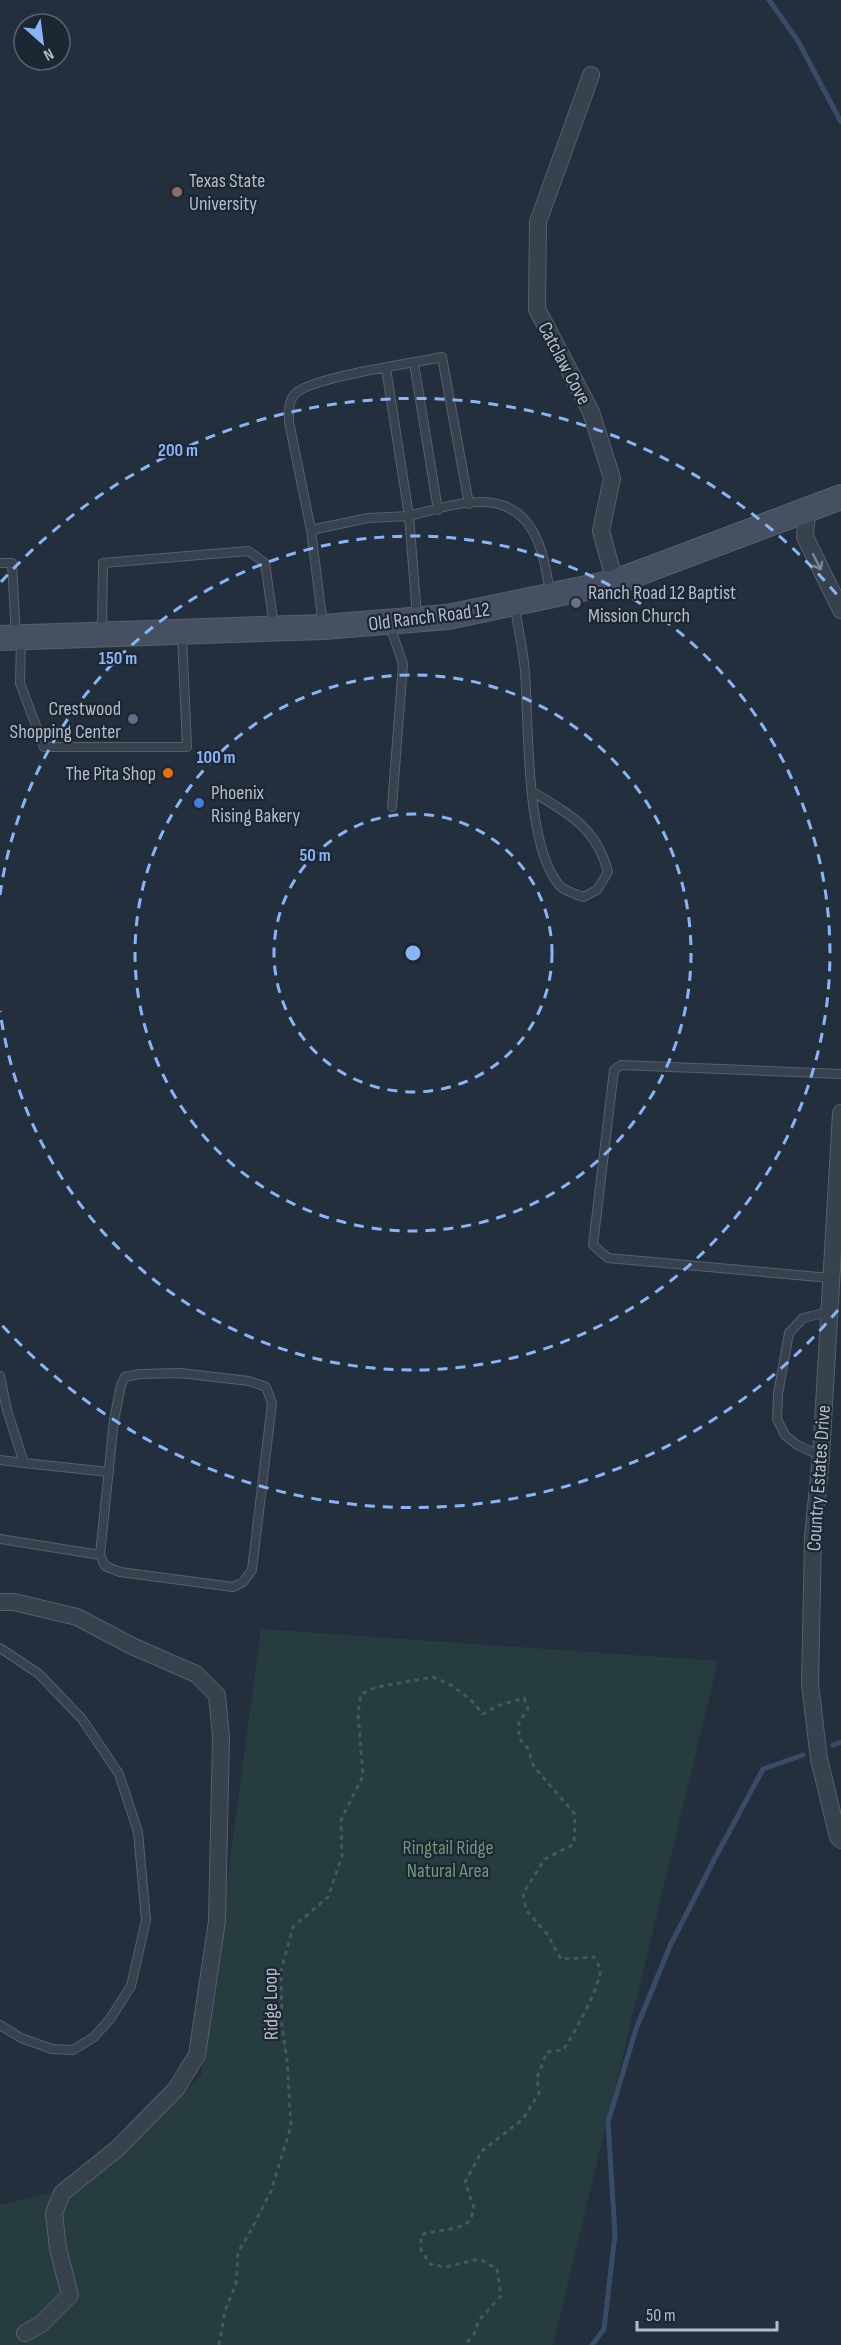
<svg xmlns="http://www.w3.org/2000/svg" width="841" height="2345" font-family="'Sofia Sans Condensed',sans-serif">
<rect width="100%" height="100%" fill="#242f3e"/>
<!-- green -->
<path fill="#263c3f" d="M261,1629l457,32 -165,684h-553v-140l83,-20 118,-109z"/>
<g fill="none" stroke-linecap="round" stroke-linejoin="round">
<!-- stream -->
<path stroke="#394c67" stroke-width="5" d="M769,0l29,41 43,81
M833,1745l8,-3
M592,2345l12,-16 11,-94 -7,-113 28,-93 34,-83 45,-88 48,-89 40,-14"/>
<!-- lane casing -->
<g stroke="#565f6c" stroke-width="10">
<path id="lane" d="M414,363l24,147
M311,530l-22,-108c0,-10 -1,-19 5,-27 14,-18 121,-32 148,-38l27,147
M0,563h12l4,74
M514,604c4,22 9,45 11,68 4,54 0,172 34,213 5,6 17,9 24,12l14,-7 11,-18c-11,-44 -39,-58 -75,-80
M417,616l-8,-100c48,-12 105,-34 129,26 7,16 9,34 12,50
M389,623l14,41 -11,143
M323,626l-12,-96 57,-12 41,-2 -23,-148
M102,632l1,-69 145,-12 17,12 9,63
M21,640l-1,43 24,64h143l-5,-112
M830,1278l-222,-20 -15,-13 21,-175 7,-5 220,9
M180,1373l69,8 17,6 6,16 -20,167 -9,12 -10,5 -113,-15 -15,-6 -5,-11 14,-135 7,-35 4,-8 15,-3z
M0,1376l7,34 17,53 85,9
M821,1456l-24,-11 -12,-10 -8,-16 1,-25 11,-61 14,-15 25,-6
M0,1460l24,3
M0,1539l100,16
M0,1648l39,26 43,45 37,55 19,58 8,88 -15,66 -21,33 -16,18 -21,13 -21,-1 -31,-11 -21,-13"/>
</g>
<!-- street casing -->
<g stroke="#565f6c" stroke-width="18">
<path id="street" d="M591,75l-53,147 -1,87 54,103 21,66 -11,53 14,51
M807,511l-2,26 36,73
M841,1113l-20,343 -8,81 -3,147 9,75 19,78 3,3
M0,1602h14l63,15 55,29 64,28 21,21 4,42 -4,184 -20,134 -21,34 -58,59 -56,45 -8,20 4,36 12,46 -29,29 -16,9"/>
</g>
<!-- secondary casing -->
<g stroke="#565f6c" stroke-width="26">
<path id="secondary" d="M0,638l323,-11 125,-10 167,-35 226,-85"/>
</g>
<!-- path -->
<path stroke="#44595c" stroke-width="3" stroke-dasharray="4.5 4.5" stroke-linecap="butt" d="M219,2345l6,-34 11,-27 2,-32 11,-18 22,-43 20,-65 -4,-66 -5,-34 -1,-55 12,-44 35,-30 14,-41 -1,-36 22,-44 -5,-63 3,-19 16,-7 56,-10 18,8 19,14 13,15 14,-8 27,-8 4,11 -9,13v16l9,11 6,18 41,47 -1,30 -29,15 -22,34 3,17 21,24 14,25 33,-2c2,3 5,8 6,12 3,12 -28,69 -37,81l-16,2 -10,26 2,15 -16,26 -41,32 -17,31 9,26c-1,4 -3,11 -6,14 -7,8 -35,8 -47,13v15l9,14 15,3 35,-8 17,10 4,27 -22,24 -5,14 -9,11"/>
<!-- lane -->
<use href="#lane" stroke="#38414e" stroke-width="8"/>
<!-- street -->
<use href="#street" stroke="#38414e" stroke-width="16"/>
<!-- secondary -->
<use href="#secondary" stroke="#465061" stroke-width="24"/>
</g>
<!-- one-way arrows -->
<defs><path id="oneway-shaft" d="M-6 0H5M1.5-3L5.5 0L1.5 3" fill="none" stroke-width="1.6" stroke-linecap="round" stroke-linejoin="round" transform="scale(1.5)"/></defs>
<use stroke="#7c8592" href="#oneway-shaft" transform="translate(817 562) rotate(63)"/>
<!-- distance rings -->
<g fill="none" stroke="#8ab4f8" stroke-width="3" stroke-dasharray="10 8">
<circle cx="413" cy="953" r="139"/>
<circle cx="413" cy="953" r="278"/>
<path d="M0 895A417 417 0 1 1 0 1011"/>
<path d="M838 1310A555 555 0 0 1 1 1324M1 582A555 555 0 0 1 838 596"/>
</g>
<!-- markers -->
<circle fill="#8d6e63" stroke="#1d2633" stroke-width="2" cx="177" cy="192" r="6"/>
<circle fill="#6b7280" stroke="#1d2633" stroke-width="2" cx="576" cy="603" r="6"/>
<circle fill="#5c6f8a" stroke="#1d2633" stroke-width="2" cx="133" cy="719" r="6"/>
<circle fill="#e8710a" stroke="#1d2633" stroke-width="2" cx="168" cy="773" r="6"/>
<circle fill="#3f7fe0" stroke="#1d2633" stroke-width="2" cx="199" cy="803" r="6"/>
<g text-anchor="middle" stroke-width="4.5" stroke-linejoin="round" paint-order="stroke">
<!-- poi labels -->
<g font-size="20" fill="#b4bcc9" stroke="#1d2633" text-anchor="start">
<text x="189" y="187">Texas State<tspan x="189" dy="23">University</tspan></text>
<text x="588" y="599">Ranch Road 12 Baptist<tspan x="588" dy="23">Mission Church</tspan></text>
<text x="121" y="715" text-anchor="end">Crestwood<tspan x="121" dy="23">Shopping Center</tspan></text>
<text x="156" y="780" text-anchor="end">The Pita Shop</text>
<text x="211" y="799">Phoenix<tspan x="211" dy="23">Rising Bakery</tspan></text>
</g>
<!-- street labels -->
<g font-size="20" fill="#b4bcc9" stroke="#1d2633">
<text transform="translate(565 363) rotate(62)" y="7">Catclaw Cove</text>
<text transform="translate(429 616) rotate(-7)" y="7">Old Ranch Road 12</text>
<text transform="translate(818 1478) rotate(-86)" y="7">Country Estates Drive</text>
<text transform="translate(270 2004) rotate(-91)" y="7">Ridge Loop</text>
</g>
<!-- park labels -->
<g font-size="20" fill="#6b9a76" stroke="#1d2633">
<text x="448" y="1854">Ringtail Ridge<tspan x="448" dy="23">Natural Area</tspan></text>
</g>
</g>
<circle cx="413" cy="953" r="9" fill="#8ab4f8" stroke="#1d2633" stroke-width="3"/>
<g font-size="18" text-anchor="middle" font-weight="bold" fill="#8ab4f8" stroke="#1d2633" stroke-width="4.5" stroke-linejoin="round" paint-order="stroke">
<text x="178" y="456">200 m</text>
<text x="118" y="664">150 m</text>
<text x="216" y="763">100 m</text>
<text x="315" y="861">50 m</text>
</g>
<!-- north arrow -->
<g transform="translate(42 42) rotate(152)"><circle r="28" fill="#1d2633" stroke="#59626f" stroke-width="1.5"/>
<path d="M0-4.5L10 22L0 15L-10 22Z" fill="#8ab4f8"/>
<text y="-9" font-size="16" font-weight="bold" text-anchor="middle" fill="#b4bcc9">N</text>
</g>
<!-- scale -->
<path d="M637 2321v9h140v-9" fill="none" stroke="#b4bcc9" stroke-width="3"/>
<text x="646" y="2321" font-size="18" fill="#b4bcc9" stroke="#1d2633" stroke-width="4.5" paint-order="stroke">50 m</text>
</svg>
